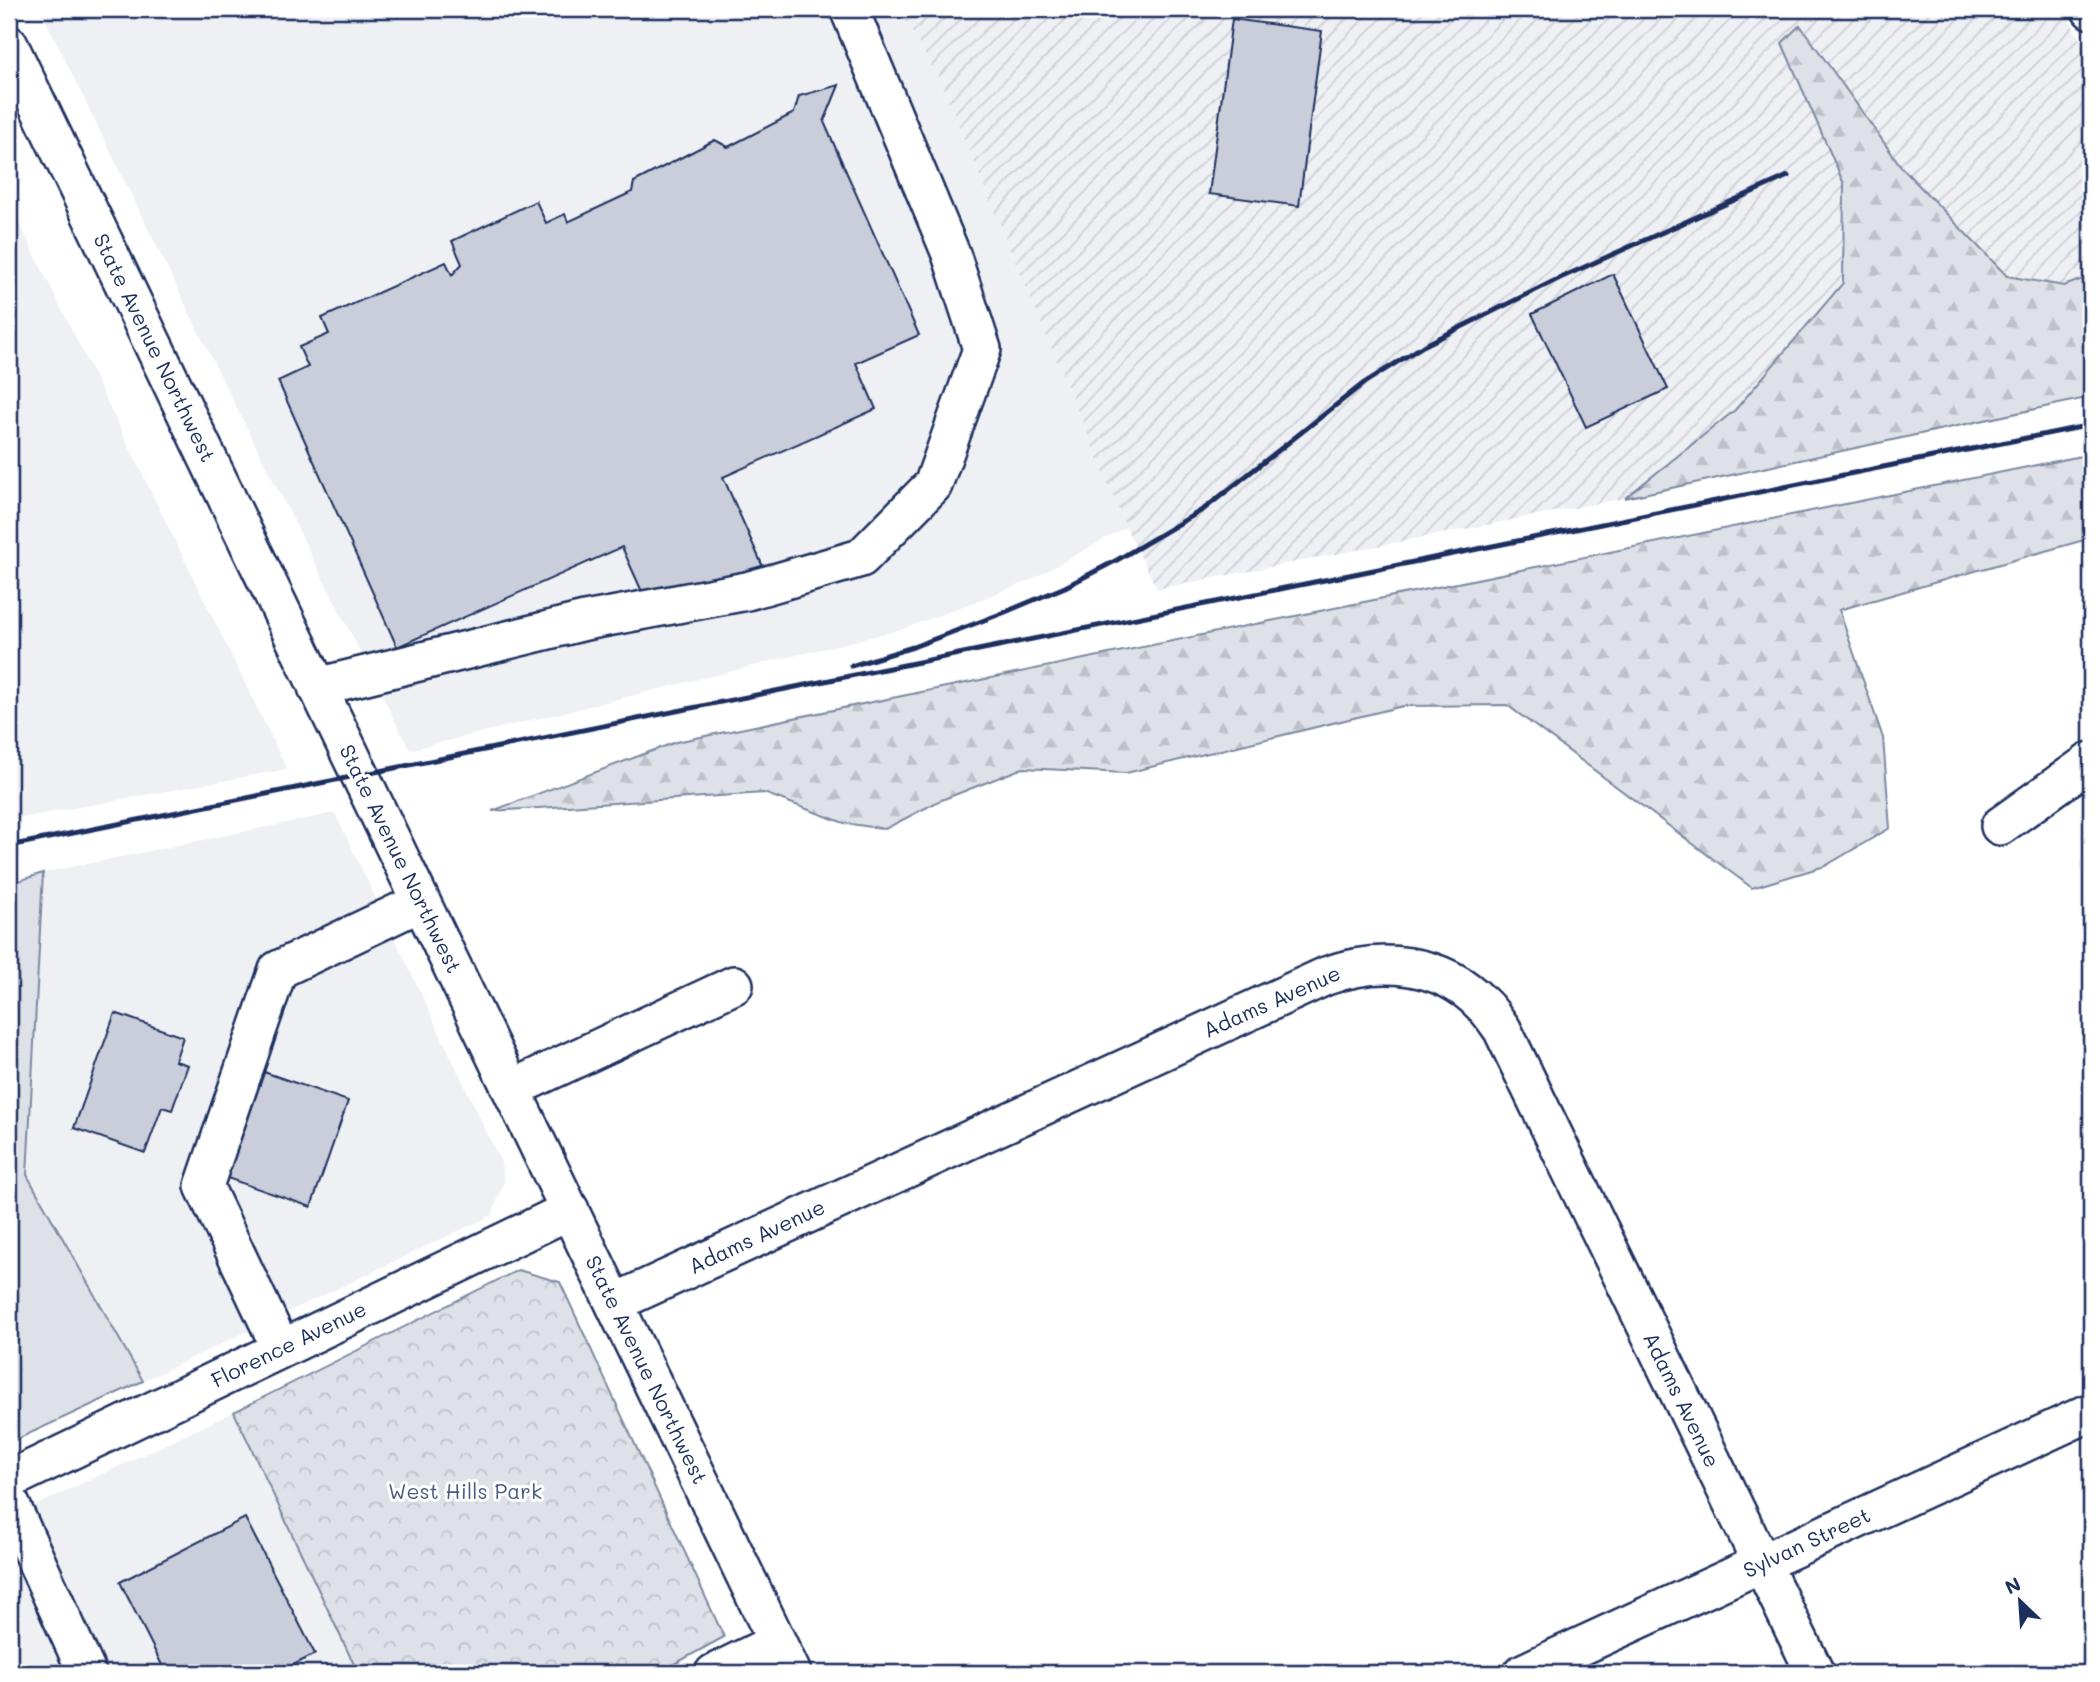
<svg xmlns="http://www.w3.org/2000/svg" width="2100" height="1682" font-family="Mali,sans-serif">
<defs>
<pattern id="industrial-furrows" width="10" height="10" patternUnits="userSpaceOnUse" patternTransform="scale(1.75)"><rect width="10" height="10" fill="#eff0f4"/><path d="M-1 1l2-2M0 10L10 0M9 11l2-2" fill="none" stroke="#ccced4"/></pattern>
<pattern id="forest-firs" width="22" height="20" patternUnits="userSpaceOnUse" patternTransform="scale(1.75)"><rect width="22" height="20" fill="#dee1e7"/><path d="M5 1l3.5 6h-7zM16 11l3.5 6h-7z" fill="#bec1c9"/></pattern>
<pattern id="park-crowns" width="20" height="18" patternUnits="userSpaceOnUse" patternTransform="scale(1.75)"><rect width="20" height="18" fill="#dee1e7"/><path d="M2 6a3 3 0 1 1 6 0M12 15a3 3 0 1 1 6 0" fill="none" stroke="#bec1c9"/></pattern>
</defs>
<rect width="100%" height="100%" fill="#fff"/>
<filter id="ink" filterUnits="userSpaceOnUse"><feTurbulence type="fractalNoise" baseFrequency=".0143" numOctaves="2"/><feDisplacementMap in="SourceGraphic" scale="14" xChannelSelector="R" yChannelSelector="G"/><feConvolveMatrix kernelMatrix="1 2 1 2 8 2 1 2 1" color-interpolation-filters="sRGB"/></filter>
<g filter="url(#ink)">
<!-- built -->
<path fill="#eff0f4" d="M40,9h859l42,74 185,444 -95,53 -128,49 -493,121 -189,-373z
M9,202l278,567 -278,51z
M335,813l166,349 3,20 -12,33 -349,166 -116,-206 16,-302z
M234,1412l124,261h-349v-155z"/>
<!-- industrial -->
<path fill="url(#industrial-furrows)" d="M899,9h1165l27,52v215l-27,10 -57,-10 -104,-107 -103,-144 -18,18 62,141 -1,99 -108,127 -110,88 -468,91 -31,-62 -185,-444z"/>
<!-- grass -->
<path fill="#dee1e7" stroke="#7c88a2" stroke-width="2" d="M43,873l-16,302 116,206 -134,62v-559z"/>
<!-- forest -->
<path fill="url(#forest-firs)" stroke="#7c88a2" stroke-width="2" d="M1800,25l103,144 104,107 57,10 27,-10v121l-466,101 110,-88 108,-127 1,-99 -62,-141z
M2091,454v84l-252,72 44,128 7,90 -65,38 -73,22 -245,-183 -104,1 -277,67 -103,-5 -84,33 -54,28 -41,-6 -80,-30 -272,18 184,-69z"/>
<!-- park -->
<path fill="url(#park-crowns)" stroke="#7c88a2" stroke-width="2" d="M518,1270l42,12 164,355 -66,36h-300l-124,-261z"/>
<!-- building -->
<path fill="#caceda" stroke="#1b2f5e" stroke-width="2" d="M1232,19l90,12 -23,175 -90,-12z
M839,85l-15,37 95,213 -63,28 20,46 -153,68 41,92 -116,36 -26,-58 -225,100 -119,-266 30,-14 -9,-20 30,-13 -7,-16 124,-56 6,13 10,-11 -10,-23 84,-40 10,22 19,-9 3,8 64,-30 2,-10 81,-42 13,7 66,-34 5,-17z
M1613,274l55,115 -82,38 -54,-113z
M115,1013l68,24 -8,24 13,4 -16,45 -10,-3 -17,46 -71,-25z
M264,1072l84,29 -37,106 -84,-29z
M245,1518l70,136 -37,19h-112l-46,-91z"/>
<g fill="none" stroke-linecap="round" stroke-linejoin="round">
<!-- minor casing -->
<g stroke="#1b2f5e" stroke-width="42">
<path id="minor" d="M2091,9v1
M9,45l783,1628
M317,687l268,-66 162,-30 114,-33 72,-73 49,-136 -31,-95 -102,-245
M2000,826l91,-65
M511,1089l223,-104
M614,1303l712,-327c53,-19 115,-15 156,28 8,7 14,17 20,25l313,644
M281,1349l-77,-163 74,-216 143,-68
M9,1480l561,-270
M9,1501l78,172
M714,1673l63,-31
M1523,1673l568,-261"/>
</g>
<!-- minor -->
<use href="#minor" stroke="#fff" stroke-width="37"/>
<!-- rail -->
<path stroke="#1b2f5e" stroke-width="5" d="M851,666l62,-19 90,-34 62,-26 52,-27 87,-51 160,-126 59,-37 137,-68 228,-102
M9,846l2082,-421"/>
</g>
</g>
<g text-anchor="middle" stroke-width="6" stroke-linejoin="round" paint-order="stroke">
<!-- street labels -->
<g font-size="21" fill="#1b2f5e" stroke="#fff">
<text transform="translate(154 348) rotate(64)" y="7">State Avenue Northwest</text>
<text transform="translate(400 859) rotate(64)" y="7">State Avenue Northwest</text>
<text transform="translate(1272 1002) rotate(-24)" y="7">Adams Avenue</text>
<text transform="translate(757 1237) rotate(-25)" y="7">Adams Avenue</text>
<text transform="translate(289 1345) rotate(-26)" y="7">Florence Avenue</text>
<text transform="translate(646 1370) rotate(64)" y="7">State Avenue Northwest</text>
<text transform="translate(1681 1400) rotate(64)" y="7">Adams Avenue</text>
<text transform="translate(1807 1543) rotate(-25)" y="7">Sylvan Street</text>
</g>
<!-- park labels -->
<g font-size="21" fill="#4c5c80" stroke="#fff">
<text x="465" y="1499">West Hills Park</text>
</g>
</g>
<!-- margin -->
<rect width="2100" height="1682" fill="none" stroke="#fff" stroke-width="35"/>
<rect x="18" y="18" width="2065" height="1647" fill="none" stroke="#1b2f5e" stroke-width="2.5" filter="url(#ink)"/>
<!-- north arrow -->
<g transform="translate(2020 1601) rotate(335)" stroke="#ffffff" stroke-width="5" paint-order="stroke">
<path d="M0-5L12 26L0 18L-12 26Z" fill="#1b2f5e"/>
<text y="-10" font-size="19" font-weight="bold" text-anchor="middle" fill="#1b2f5e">N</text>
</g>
</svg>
